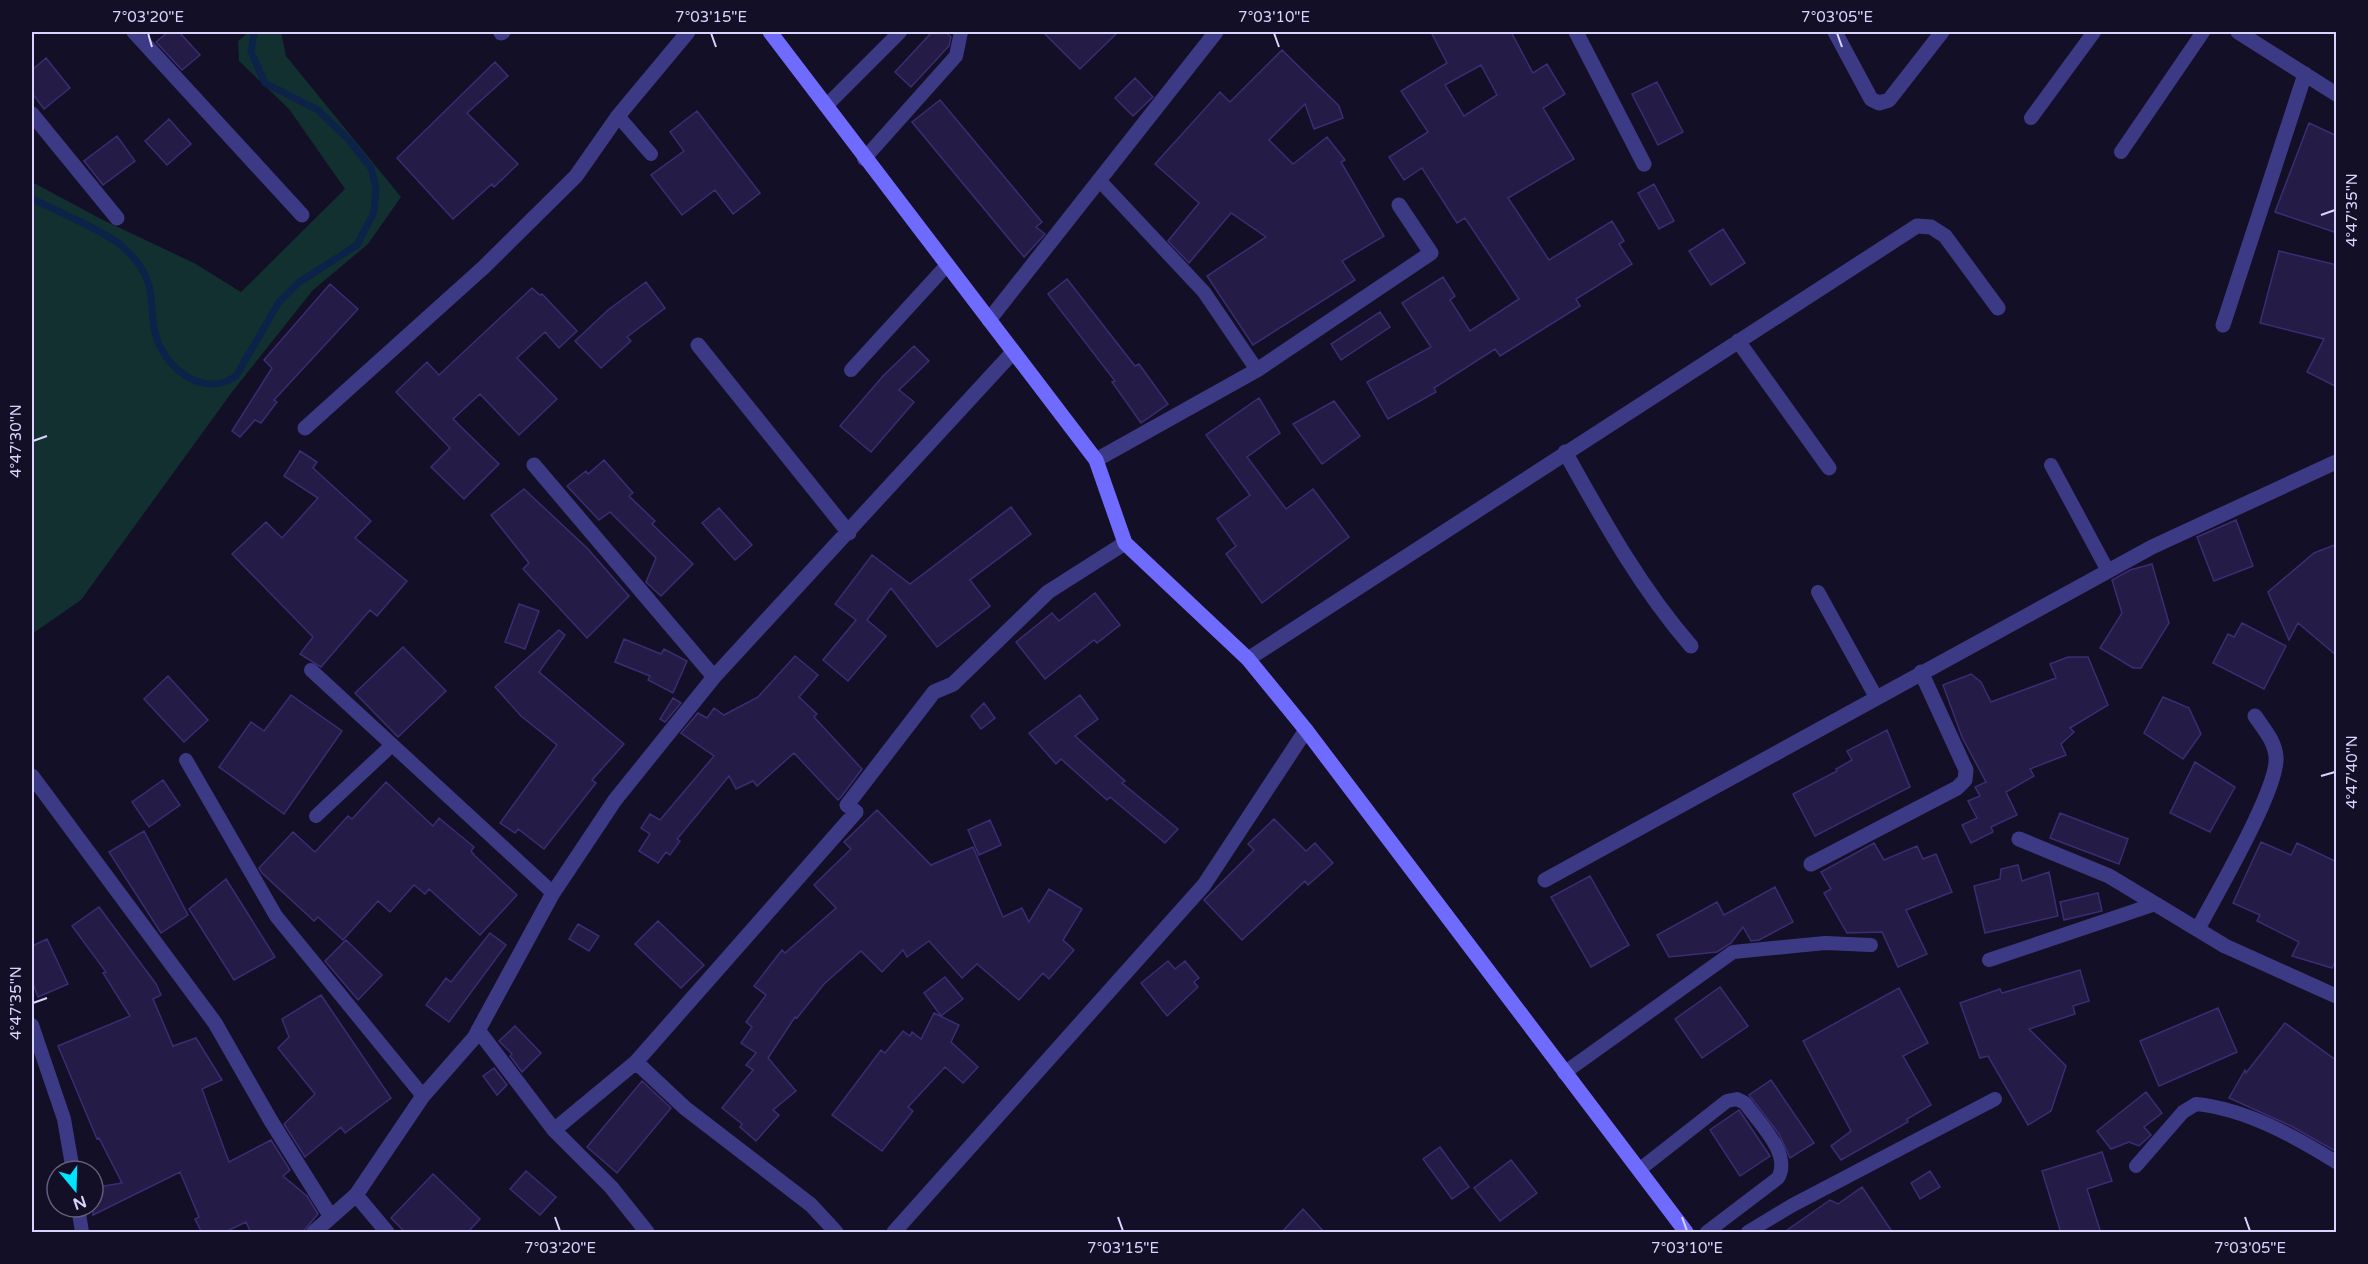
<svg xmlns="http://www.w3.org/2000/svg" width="2368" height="1264" font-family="'Varela Round',sans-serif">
<rect width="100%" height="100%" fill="#130f26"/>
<!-- green -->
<path fill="#12302f" d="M249,32h32l5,24 115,141 -33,47 -55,46 -81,102 -151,208 -49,34v-452l71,38 91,43 47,29 104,-103 -56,-80 -50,-48 -1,-20z"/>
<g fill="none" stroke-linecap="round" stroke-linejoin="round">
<!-- stream -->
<path stroke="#0c2248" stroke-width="7" d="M32,199c21,10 77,34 92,49 10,9 20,22 24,34 5,16 3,34 7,50 7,34 48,68 81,44l43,-74 19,-19 59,-38 17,-33 2,-24 -5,-20 -23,-29 -30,-29 -53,-27 -14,-31 3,-20"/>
</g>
<!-- building -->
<path fill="#241b47" stroke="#3b2d73" stroke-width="1.5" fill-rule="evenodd" d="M168,32h11l21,23 -18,15 -26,-28z
M932,32h13l6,5 -2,9 -38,41 -16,-15z
M1043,32h75l-38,37z
M1431,32h80l22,41 14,-9 18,30 -22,14 31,51 -66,39 41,62 63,-39 12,20 -5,3 13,20 -56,35 4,7 -80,50 -5,-7 -61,39 2,4 -48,27 -21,-37 64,-35 -29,-44 41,-26 12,19 -5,4 20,31 49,-32 -54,-81 -8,5 -35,-55 -18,12 -15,-23 39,-25 -27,-41 46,-28zM1481,65l16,30 -33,21 -19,-31z
M1282,50l57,56 4,12 -29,11 -9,-25 -36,36 24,24 34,-27 18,23 -4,2 43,74 -42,25 13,19 -102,65 -46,-69 59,-39 -35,-24 -42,50 -21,-22 31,-38 -44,-39 65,-72 10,10z
M46,58l24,30 -26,21 -12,-16v-23z
M495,62l13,14 -41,37 51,51 -24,23 -2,-3 -39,35 -56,-61z
M1135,78l18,19 -20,19 -18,-18z
M1657,82l26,50 -25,13 -26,-51z
M940,100l102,122 -6,5 9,7 -21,23 -112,-135z
M697,111l63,82 -27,21 -18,-24 -33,25 -31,-40 33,-24 -14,-19z
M169,119l22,25 -24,21 -22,-24z
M2309,123l28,13v97l-62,-21z
M117,136l18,25 -32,24 -19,-24z
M1654,184l20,37 -15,8 -21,-36z
M1723,229l22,34 -34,22 -22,-34z
M2279,251l58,14v122l-30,-15 17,-33 -64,-16z
M1067,279l68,87 4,-2 29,40 -27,19 -29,-41 3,-1 -67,-87z
M646,282l19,26 -38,29 4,4 -30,27 -26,-27 33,-31z
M330,284l28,25 -84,91 3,2 -16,21 -6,-3 -15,17 -8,-6 40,-63 -8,-8z
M532,288l8,7 2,-1 35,37 -18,17 -14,-16 -28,26 40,41 -38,36 -39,-41 -27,25 46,45 -35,35 -33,-32 19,-19 -54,-56 31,-30 12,13z
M1380,312l10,15 -49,33 -10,-16z
M914,346l15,15 -30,29 15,12 -43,50 -31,-26 43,-50z
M1259,398l21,35 -33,24 39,52 27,-20 36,48 -87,66 -36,-49 10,-8 -19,-27 33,-24 -44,-60z
M1334,401l26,35 -38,28 -29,-40z
M300,451l17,11 -4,6 58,53 -16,17 52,43 -30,35 -7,-6 -49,57 -21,-13 13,-17 -81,-83 34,-32 16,16 36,-40 -34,-22z
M604,460l29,33 -4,3 26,25 -3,3 41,40 -32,32 -15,-14 10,-24 -46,-46 -11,8 -32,-34 19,-15 2,3z
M524,489l64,60 41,47 -42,42 -64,-69 6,-6 -38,-48z
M1011,507l20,27 -61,46 20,26 -53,41 -46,-59 -24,32 19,16 -38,45 -25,-21 33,-40 -21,-16 37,-49 38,29z
M719,508l33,37 -17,15 -33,-37z
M2236,520l17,46 -39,15 -17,-44z
M2337,544v112l-39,-33 -9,17 -21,-48 46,-39z
M2152,564l17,59 -28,45h-8l-33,-20 22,-35 -10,-33 18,-10z
M1095,593l25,32 -23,18 -3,-3 -49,39 -29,-37 36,-29 7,8z
M519,604l20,7 -14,38 -20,-7z
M2242,623l44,23 -22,43 -51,-26 15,-29 6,3z
M559,630l6,5 -26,37 85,72 -32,36 4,3 -52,66 -26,-20 -3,4 -15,-10 57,-78 -36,-29 -26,-29z
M624,639l37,15 3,-5 23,12 -14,32 -25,-13 2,-4 -35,-14z
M403,647l43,44 -48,46 -43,-44z
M795,656l23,19 -19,22 18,17 -3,3 48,52 -21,28 -3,3 -44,-47 -37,33 -4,-5 -17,8 -7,-13 -52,63 3,2 -10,14 -4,-3 -8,11 -19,-12 11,-17 -9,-6 9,-14 10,6 54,-64 -33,-23 17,-20 9,5 7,-10 10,7 34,-18z
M2068,657h20l20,48 -38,23 4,4 -13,12 5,11 -36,14 4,7 -28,16 11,23 -26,12 2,5 -22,11 -9,-18 15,-7 -9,-17 12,-5 -5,-9 11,-5 -24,-45 -19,-52 28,-11 10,8 10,20 65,-24 -6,-14z
M168,676l40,44 -24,22 -40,-43z
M291,695l51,36 -58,83 -65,-47 32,-45 13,9z
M1080,695l18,24 -23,17 50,45 -3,2 56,46 -13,14 -55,-46 -3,3 -46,-41 -5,5 -27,-31z
M2163,697l26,11 12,26 -18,25 -39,-26z
M673,698l8,5 -16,19 -5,-3z
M984,703l11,15 -14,11 -10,-13z
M1887,730l23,57 -95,49 -22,-42 44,-23 -1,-2 16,-9 -5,-9z
M2195,762l40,25 -25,45 -40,-19z
M163,780l17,25 -31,22 -17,-25z
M386,782l47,44 6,-8 35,29 -3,4 4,5 42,39 -37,40 -51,-46 -4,5 -11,-9 -24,27 -12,-11 -35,39 -25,-23 -4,4 -52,-48 -3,-5 34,-36 22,20 33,-36 4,3z
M877,810l54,55 42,-18 30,70 19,-9 7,14 20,-33 33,20 -19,31 11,10 -25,29 -6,-6 -24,27 -42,-36 -15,14 -33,-37 -22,16 -4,-7 -21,22 -21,-21 -37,33 -27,34 -2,-1 -27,41 28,33 -23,19 6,5 -23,26 -16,-14 2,-3 -20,-16 31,-38 -7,-5 10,-12 -15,-10 11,-16 -6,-5 20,-27 -12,-9 28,-36 3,3 51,-45 -22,-23 37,-36 -7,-7z
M2060,813l68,26 -9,25 -69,-26z
M1274,819l32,32 9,-8 18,20 -25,22 -3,-4 -63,59 -38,-40 50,-50 -6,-6z
M990,820l11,25 -22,10 -11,-25z
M144,831l44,84 -27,18 -52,-81z
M2261,842l30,13 6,-12 40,19v96l-5,10 -40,-12 7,-14 -42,-21 3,-6 -27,-12z
M1874,843l10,17 33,-14 6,13 13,-5 16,38 -46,18 21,44 -29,13 -16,-35 -35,1 -23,-40 7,-4 -10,-17z
M2018,865l4,16 27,-9 9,44 -73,17 -11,-47 26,-7 1,-10z
M1590,876l39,69 -38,22 -40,-70z
M226,879l49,78 -41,23 -45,-71z
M1775,887l18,35 -34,18 -8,1 -8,-14 -12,16 -14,9 -48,5 -12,-22 60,-33 7,13z
M2098,893l4,18 -38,9 -4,-18z
M99,907l57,77 5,11 -8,4 20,47 23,-8 26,42 -20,9 27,73 42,-22 19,30 -7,6 24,20 11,18 -16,19h-51l-5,-11 -23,11h-21l-7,-14 4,-2 -19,-45 -87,43v-27l29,-5 -23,-45 -2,1 -39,-93 72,-30 -27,-43 3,-1 -34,-46z
M658,921l46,44 -23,23 -46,-44z
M578,924l21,12 -10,15 -20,-12z
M490,933l16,12 -57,77 -23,-17 20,-27 5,4z
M47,939l21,45 -30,13 -6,-16v-35z
M346,940l36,35 -24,25 -33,-39z
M1168,961l7,8 10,-8 14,17 -5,4 4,5 -31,29 -26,-33z
M2080,970l9,31 -16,5 2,8 -46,15 37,37 -15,45 -23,14 -40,-69 -8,2 -20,-55 40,-14 2,4z
M945,977l18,22 -22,17 -17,-23z
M1720,987l28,39 -46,32 -27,-39z
M1899,988l29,55 -25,13 28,49 -24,14 1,3 -67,38 -10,-14 20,-15 -48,-90z
M321,995l70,103 -46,35 -4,-6 -36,30 -21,-33 31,-30 -37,-46 11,-11 -7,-18z
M2218,1008l19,44 -78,34 -19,-45z
M934,1013l25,12 -8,17 27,25 -15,16 -18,-16 -37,40 5,4 -31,40 -50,-36 49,-65 4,3 18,-22 7,5 2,-4 9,7z
M2285,1023l52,38v91l-46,-26 -62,-28 16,-28 1,3z
M515,1026l26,27 -19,19 -12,-16 2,-2 -13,-13z
M494,1068l13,17 -10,10 -14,-19z
M1771,1080l43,63 -24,15 -11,-24 -30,-39z
M642,1081l29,27 -54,65 -30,-26z
M2146,1092l16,21 -18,14 7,8 -12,11 -10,-4 -18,7 -14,-18z
M1739,1110l31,46 -30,20 -30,-46z
M1440,1147l29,40 -17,12 -29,-40z
M2102,1152l10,29 -25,8 14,44h-40l-19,-62z
M1511,1160l26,33 -37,28 -26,-33z
M526,1171l30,26 -16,18 -30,-26z
M1930,1171l10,16 -20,12 -9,-16z
M433,1174l47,45 -13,14h-61l-15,-15z
M1862,1187l31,46h-110l47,-33 8,4z
M1303,1209l22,24h-44z"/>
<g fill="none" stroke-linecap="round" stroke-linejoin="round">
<!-- lane -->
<path stroke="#3d3a85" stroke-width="14" d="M826,106l74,-74
M618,116l33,38
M2031,118l63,-86
M2121,152l82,-120
M864,159l92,-103 5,-24
M1100,181l104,111 53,78
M851,370l96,-105
M2051,465l57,106
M1818,592l58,105
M311,670l242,223
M186,760l90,156 147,180
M316,816l76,-71
M1989,960l166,-56
M32,1025l32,94 9,52
M1564,1073l169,-121 92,-9 46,2
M2136,1166l47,-54 13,-8c50,5 98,32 140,58
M1639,1170l88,-69 10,-2 8,4c14,20 47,51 33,75l-71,54
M78,1207l4,25
M1748,1232l43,-26 204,-107"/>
<!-- street -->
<path stroke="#3d3a85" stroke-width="15" d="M134,32l168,183
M1576,32l68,132
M1835,32l36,67 8,4 10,-3 53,-68
M2238,32l98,62
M501,33l2,-1
M32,114l85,104
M989,320l227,-288
M2223,325l82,-251
M1738,341l91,127
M698,345l151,188
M305,428l179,-161 92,-91 42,-60 70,-84
M1565,452c38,68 75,135 126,194
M1096,460l161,-90 174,-117 -32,-48
M534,465l180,212
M1248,659l669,-433 14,1 14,9 53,72
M32,776l183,247 56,98 60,96
M2019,839l90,37 116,70 111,50
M1811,864l146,-76 8,-8 1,-10 -45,-98
M1545,880l607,-333 184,-85
M2198,929c17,-33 81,-141 78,-172 -1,-16 -13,-29 -21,-41
M478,1030l76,100 57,57 36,45
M636,1062l49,46 126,97 25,27
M554,1130l82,-68 220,-250 -9,-7 87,-113 19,-8 95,-92 77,-49
M356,1195l31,37
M314,1232l42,-37 67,-99 51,-58 79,-145 62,-93 99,-123 299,-325
M894,1232l310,-347 102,-155"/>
<!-- secondary -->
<path stroke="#6f6bff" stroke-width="15" d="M770,32l326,428 29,83 123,116 58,71 380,502"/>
</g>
<!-- ticks -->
<path fill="none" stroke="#d9d4ff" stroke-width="2" d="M148,33l4,14M711,33l5,14M1274,33l5,14M1837,33l5,14M2321,215l14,-5M33,441l14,-5M2321,776l14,-4M33,1003l14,-5M555,1217l5,14M1118,1217l5,14M1682,1217l5,14M2245,1217l5,14"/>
<!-- border -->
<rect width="2368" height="1264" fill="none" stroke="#130f26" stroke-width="66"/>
<!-- north arrow -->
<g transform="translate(75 1189) rotate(161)"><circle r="28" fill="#130f26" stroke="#625e7d" stroke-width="1.5"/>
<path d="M0-4.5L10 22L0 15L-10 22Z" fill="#00e5ff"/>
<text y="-9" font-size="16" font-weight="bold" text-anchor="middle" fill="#d9d4ff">N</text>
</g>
<rect x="33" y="33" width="2302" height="1198" fill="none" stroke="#d9d4ff" stroke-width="2"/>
<g font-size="15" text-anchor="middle" fill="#d9d4ff">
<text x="148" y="22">7°03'20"E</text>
<text x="711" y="22">7°03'15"E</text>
<text x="1274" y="22">7°03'10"E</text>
<text x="1837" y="22">7°03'05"E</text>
<text transform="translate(2352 210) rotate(-90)" y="5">4°47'35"N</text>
<text transform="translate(16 441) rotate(-90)" y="5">4°47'30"N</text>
<text transform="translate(2352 772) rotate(-90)" y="5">4°47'40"N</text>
<text transform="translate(16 1003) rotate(-90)" y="5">4°47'35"N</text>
<text x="560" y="1253">7°03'20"E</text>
<text x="1123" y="1253">7°03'15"E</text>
<text x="1687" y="1253">7°03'10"E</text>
<text x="2250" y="1253">7°03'05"E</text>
</g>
</svg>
